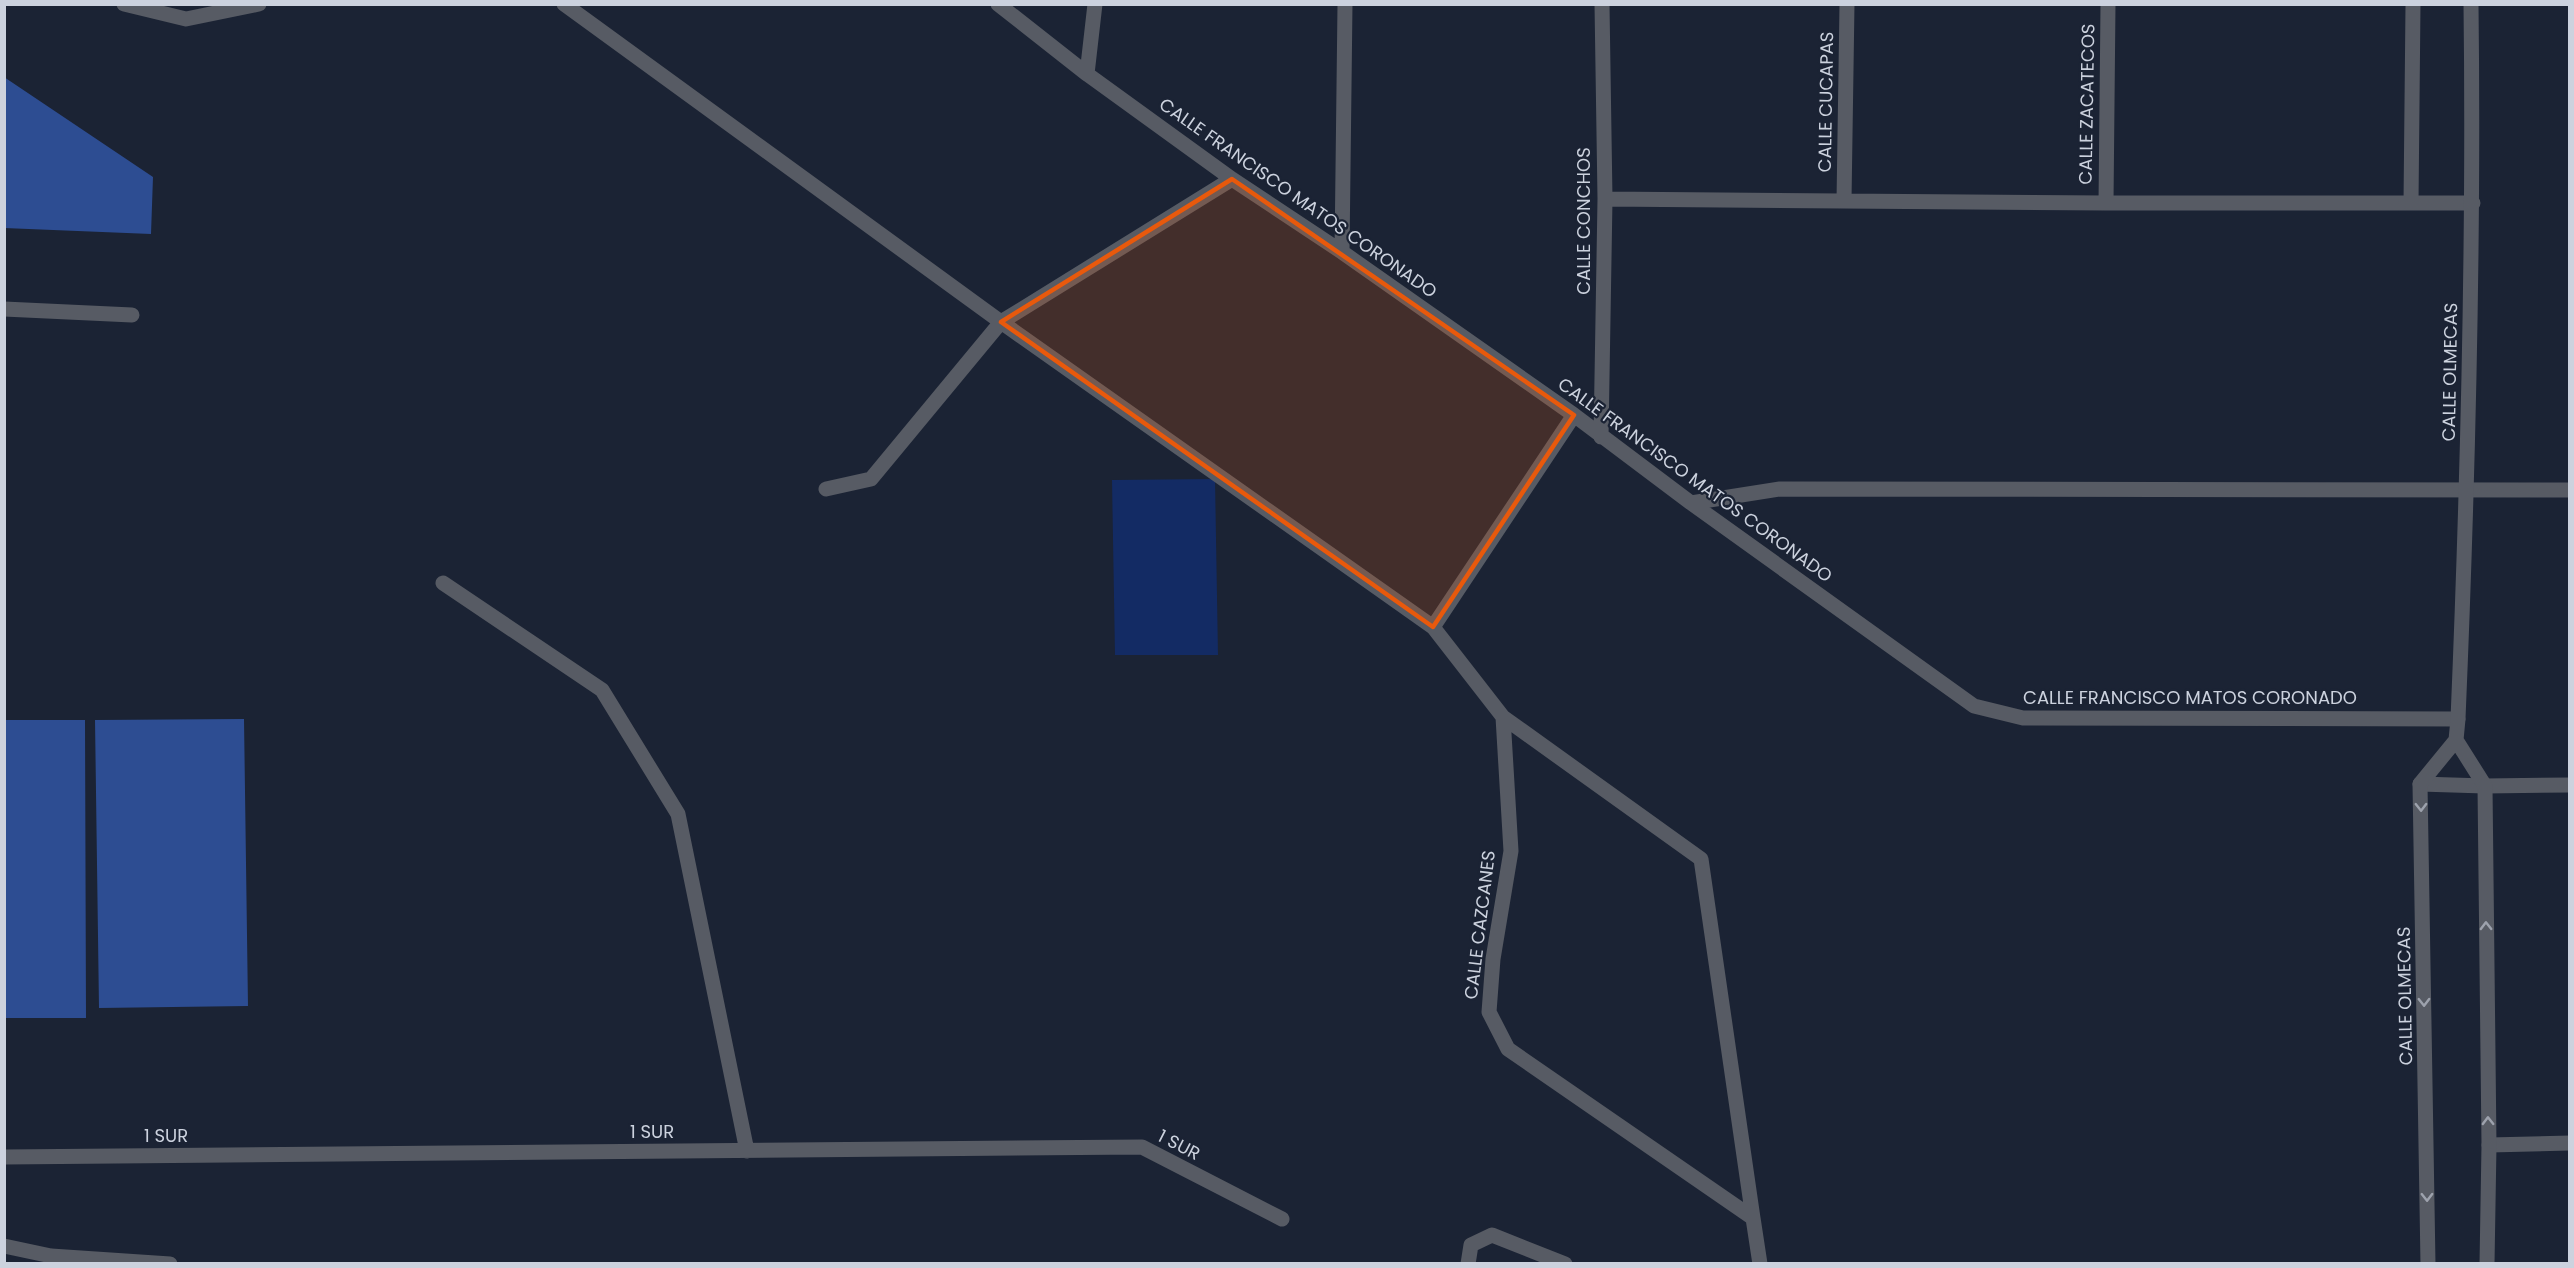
<svg xmlns="http://www.w3.org/2000/svg" width="2574" height="1268" font-family="Poppins,sans-serif">
<rect width="100%" height="100%" fill="#1b2334"/>
<!-- green -->
<path fill="#132b64" d="M1215,479l3,176h-103l-3,-175z"/>
<!-- building -->
<path fill="#2d4d92" d="M4,77l149,100 -2,57 -147,-6z
M244,719l4,287 -149,2 -4,-288z
M4,720h81l1,298h-82z"/>
<g fill="none" stroke-linecap="round" stroke-linejoin="round">
<!-- service -->
<path stroke="#575b64" stroke-width="15" d="M4,309l128,6
M443,583l159,107 76,124 69,337
M4,1157l1138,-10 140,72
M4,1246l47,10 119,8
M1468,1264l3,-19 21,-10 73,29"/>
<!-- minor -->
<path stroke="#575b64" stroke-width="15" d="M124,4l62,15 73,-15
M564,4l437,318 432,305 70,90 8,134 -18,108 -4,53 19,37 245,169 7,46
M998,4l89,70 145,105 110,73 232,163 117,88 283,203 49,12 435,1
M1087,74l8,-70
M1605,199l501,4h367
M1844,201l3,-197
M2106,203l2,-199
M2411,203l2,-199
M1342,252l3,-248
M1601,437l4,-238 -3,-195
M826,489l45,-10 130,-157 231,-143
M1691,503l89,-14 790,1
M1433,627l141,-212
M1503,717l198,142 52,359
M2420,784l65,2 85,-1
M2489,1145l81,-2"/>
<!-- tertiary -->
<path stroke="#575b64" stroke-width="15" d="M2456,740l29,46 4,359 -2,119
M2428,1264l-8,-480 36,-44 2,-21c10,-238 16,-476 13,-715"/>
</g>
<!-- one-way arrows -->
<defs><path id="oneway-chevron" d="M-2-3.5L2.5 0L-2 3.5" fill="none" stroke-width="1.6" stroke-linecap="round" stroke-linejoin="round" transform="scale(1.5)"/></defs>
<g stroke="#9da2ad">
<use href="#oneway-chevron" transform="translate(2421 807) rotate(89)"/>
<use href="#oneway-chevron" transform="translate(2486 926) rotate(-91)"/>
<use href="#oneway-chevron" transform="translate(2424 1002) rotate(89)"/>
<use href="#oneway-chevron" transform="translate(2488 1121) rotate(-91)"/>
<use href="#oneway-chevron" transform="translate(2427 1197) rotate(89)"/>
</g>
<!-- marked area -->
<path fill="#e8590c" fill-opacity="0.2" stroke="#e8590c" stroke-width="4.5" stroke-linejoin="round" d="M1232,179l342,236 -141,212 -432,-305z"/>
<g text-anchor="middle" stroke-width="4.5" stroke-linejoin="round" paint-order="stroke">
<!-- street labels -->
<g font-size="18" fill="#ccd2de" stroke="#1b2334">
<text transform="translate(1826 102) rotate(-89)" y="6">CALLE CUCAPAS</text>
<text transform="translate(2087 104) rotate(-89)" y="6">CALLE ZACATECOS</text>
<text transform="translate(1298 198) rotate(35)" y="6">CALLE FRANCISCO MATOS CORONADO</text>
<text transform="translate(1584 221) rotate(-90)" y="6">CALLE CONCHOS</text>
<text transform="translate(2450 372) rotate(-89)" y="6">CALLE OLMECAS</text>
<text transform="translate(1695 480) rotate(36)" y="6">CALLE FRANCISCO MATOS CORONADO</text>
<text x="2190" y="704">CALLE FRANCISCO MATOS CORONADO</text>
<text transform="translate(1480 925) rotate(-83)" y="6">CALLE CAZCANES</text>
<text transform="translate(2405 996) rotate(-91)" y="6">CALLE OLMECAS</text>
<text x="652" y="1138">1 SUR</text>
<text x="166" y="1142">1 SUR</text>
<text transform="translate(1179 1145) rotate(27)" y="6">1 SUR</text>
</g>
</g>
<!-- border -->
<rect width="2574" height="1268" fill="none" stroke="#ccd2de" stroke-width="12"/>
</svg>
